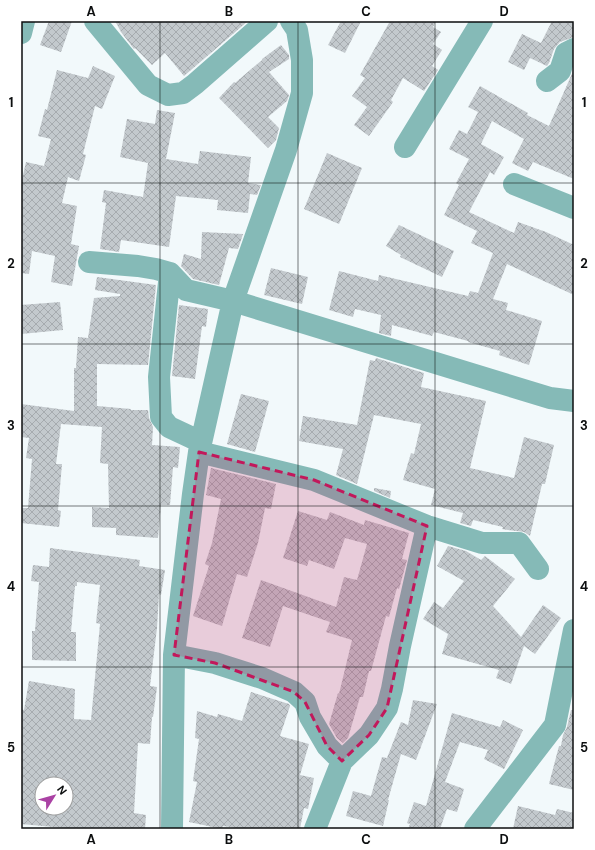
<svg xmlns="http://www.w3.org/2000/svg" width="595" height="850" font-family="'DM Sans',sans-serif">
<defs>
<pattern id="building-cross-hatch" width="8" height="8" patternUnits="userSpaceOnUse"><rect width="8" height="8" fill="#c3c9cd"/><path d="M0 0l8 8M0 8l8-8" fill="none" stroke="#a6abaf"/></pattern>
</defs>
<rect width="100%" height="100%" fill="#f2f9fb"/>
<!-- building -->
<path fill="url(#building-cross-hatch)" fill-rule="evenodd" d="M49,21h23l-11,31 -21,-7z
M115,21h133l-64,55 -19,-23 -13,12 -17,-17 -1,1 -13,-17z
M341,21h20l-16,32 -17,-8z
M390,21h46l-3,6 8,5 -8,12 9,6 -10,16 6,4 -14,21 -21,-13 -12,22 2,2 -24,34 -15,-11 13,-18 -15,-11 13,-18 -5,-3z
M552,21h22v16l-14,5 -6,7 -5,14 -2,3 -17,-8 -6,12 -16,-8 14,-28 19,9z
M281,45l8,10v4l-20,13 20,23 -2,6 -19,16 11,11 -3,12 -8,8 -49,-50 15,-16 1,1 27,-23v-1z
M93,66l22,10 -13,33 -7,-3 -12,48 3,1 -7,26 -11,-4 -6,26 15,3 -6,38 8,2 -7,40 -21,-4 4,-26 -23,-5 -3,23 -8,-1v-89l5,-22 18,4 7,-27 -13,-3 7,-27 2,1 10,-40 31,8z
M574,69v110l-41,-17 -5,9 -16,-8 12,-24 -32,-18 -11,23 23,13 -10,18 -4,-3 -21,40 45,21 4,-11 28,10 28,13v50l-67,-31 -14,35 15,4 -2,7 36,11 -13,44 -30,-10 1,-4 -32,-9v-1l-34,-9 -2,4 -40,-11 -1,11 -12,-3 2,-18 -26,-6 -2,8 -24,-7 10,-39 39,10 1,-6 89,21 2,-5 8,2 15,-40 -22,-10 6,-12 -33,-16 15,-30 -3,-2 13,-24 -20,-10 10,-19 8,4 11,-22 -10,-5 12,-21 48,27 -1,2 22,11z
M157,110l18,3 -9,46 32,5 2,-13 51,6 -3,26 13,2 -4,10 -7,-1 -2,19 -31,-3 1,-10 -42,-4 -7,51 -48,-7 -2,12 -19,-3 6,-46 -4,-1 2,-12 39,7 5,-34 -28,-6 7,-38 28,5z
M327,153l35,15 -23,56 -35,-15z
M399,225l55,26 -12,26 -42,-20 1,-2 -15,-9z
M202,232l41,2 -5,15 -9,-1 -10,37 -26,-6 -12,-13 3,-12 17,5z
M271,268l37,9 -6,27 -38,-9z
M97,277l59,8 -8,80 -51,-1v42l34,3v1h17l1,8 4,9 -1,18 28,2 -2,21 -5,-1 -3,38h-9l-3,33 -42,-3v-7l-24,-1v-20l17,1 -1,-44 -8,-1 2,-36 -41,-3 -5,40h6l-4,46 3,1 -2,16 -38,-4v-15h7l4,-49 -6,-1 3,-20 -8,-1v-33l53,7v-43h2l2,-31 10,1 6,-40 26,-2v-2l-25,-4z
M60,302l3,28 -42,4v-29z
M179,305l29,4 -2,18 -4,-1 -7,53 -23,-3z
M376,358l48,15 -3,14 65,14 -16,67 44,10 10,-41 30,8 -9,39h-3l-12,52 -6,-4 -16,-2 -6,-1 1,-2 -30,-7 -2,6 -11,-3 3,-10 -32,-8 4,-16 -32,-9 8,-27 3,1 7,-30 -47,-9 -17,69 -21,-9 7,-26 -44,-8 4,-25 54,9 13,-65 5,1z
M241,394l28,7 -14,51 -28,-8z
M211,468l65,16 -5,25 -6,-1 -7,35 -11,34 -10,-3 -15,52 -29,-10 16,-50 -4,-2 7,-21 9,-44 -15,-4z
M374,488l17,3 -1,7 -16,-7z
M298,511l29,9 3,-8 34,13 1,-5 44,13 -7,26 5,1 -8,29 -2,-1 -8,29 -3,-1 -15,55h-2l-6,26h-3l-12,41 -5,5 -6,-5 -8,-14 9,-31 1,1 13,-54 -26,-8 4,-10 -47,-16 -13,41 -28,-9 19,-58 75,27 8,-30 13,3 10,-36 -22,-6 -11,31 -25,-9 -2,6 -24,-8z
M448,546l18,5 15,9 4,-4 30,23 -22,27 28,31 22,-32 18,13 -26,36 -11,-8 -13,38 -15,-6 3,-8 -57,-16 6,-20 -25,-15 11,-17 9,6 21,-27 -27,-15z
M50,548l90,12 -1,6 26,4 -4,25 -2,-1 -2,34 -7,58 7,1 -4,30h-1l-2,27 -12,-1 -4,70 12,2 -1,14h-70l-54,-5v-115l3,1 5,-29 46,8 -1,30 17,1 9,-96 -4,-1 4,-38 -23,-3v4h-2l-4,46h5v29l-44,-1v-29h3l4,-49 -8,-1 2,-16 16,2zM42,784h24v24h-24z
M251,692l38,12 1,2 -10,30 29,8 -9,31 14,3 -6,31 -4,-1 -4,21h-57l-20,-3 -1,3 -33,-7 8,-40 -4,-1 6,-42 -4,-1 2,-27 20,6 1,-3 24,7z
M413,700l24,4 -21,56 -15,-6 -13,46h1l-6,26 -37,-10 7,-25 18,5 11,-39 5,1 14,-36 7,3z
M571,710h3v80l-25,-6 10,-38h2l2,-11 4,-8z
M452,713l48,14 3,-7 20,10 -19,39 -20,-10 4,-9 -28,-8 -15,40 19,7 -7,23 -10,-3 -7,20h-32l2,-5 -3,-1 7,-21 12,4z
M518,806l37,9 2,-6 17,4v16h-61z"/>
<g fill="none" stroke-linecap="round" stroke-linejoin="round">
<!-- minor -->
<path stroke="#85bab7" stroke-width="22" d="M95,21l53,64 20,10 15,-2 12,-9 72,-63
M21,33l3,-12
M547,81l13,-10 6,-18 8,-4
M405,147l77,-126
M514,184l60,24
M89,262l49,4 18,3 14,4 16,17 47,11 317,97 24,3
M170,273l-11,104 2,40 8,10 32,15
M199,452l115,28 113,46 55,17h37l19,26
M174,655l41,8 47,15 32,14 11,10 5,15 17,29 15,15
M172,829l2,-174 19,-161 6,-42 34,-151 53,-151 16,-57v-33l-5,-30 -6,-9
M315,829l27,-68 27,-26 18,-27 5,-19 8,-43 27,-120
M475,829l80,-104 19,-95"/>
</g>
<!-- marked area -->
<path fill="#c2185b" fill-opacity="0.2" stroke="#c2185b" stroke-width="3" stroke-dasharray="8 5" stroke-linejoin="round" d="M199,452l115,28 113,46 -40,182 -18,27 -27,26 -15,-15 -22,-44 -11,-10 -79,-29 -41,-8z"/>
<!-- grid -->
<path fill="none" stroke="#0c0e0f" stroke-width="1" stroke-opacity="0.55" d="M160,21v808M298,21v808M435,21v808M21,183h553M21,344h553M21,506h553M21,667h553"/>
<!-- border -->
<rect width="595" height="850" fill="none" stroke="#ffffff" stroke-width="44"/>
<!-- north arrow -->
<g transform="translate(54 796) rotate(53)"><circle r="19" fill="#ffffff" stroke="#9e9f9f"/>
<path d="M0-3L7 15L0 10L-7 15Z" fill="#aa42a4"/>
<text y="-6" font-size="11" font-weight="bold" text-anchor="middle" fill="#0c0e0f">N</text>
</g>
<rect x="22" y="22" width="551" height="806" fill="none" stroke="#0c0e0f" stroke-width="1.5"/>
<g font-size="13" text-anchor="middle" font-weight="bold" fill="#0c0e0f">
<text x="91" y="16">A</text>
<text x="229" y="16">B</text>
<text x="366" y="16">C</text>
<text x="504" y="16">D</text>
<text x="11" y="107">1</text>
<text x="584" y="107">1</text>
<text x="11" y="268">2</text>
<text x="584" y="268">2</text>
<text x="11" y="430">3</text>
<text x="584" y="430">3</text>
<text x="11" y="591">4</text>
<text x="584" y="591">4</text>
<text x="11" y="752">5</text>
<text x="584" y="752">5</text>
<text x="91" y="844">A</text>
<text x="229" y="844">B</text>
<text x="366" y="844">C</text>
<text x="504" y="844">D</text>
</g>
</svg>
